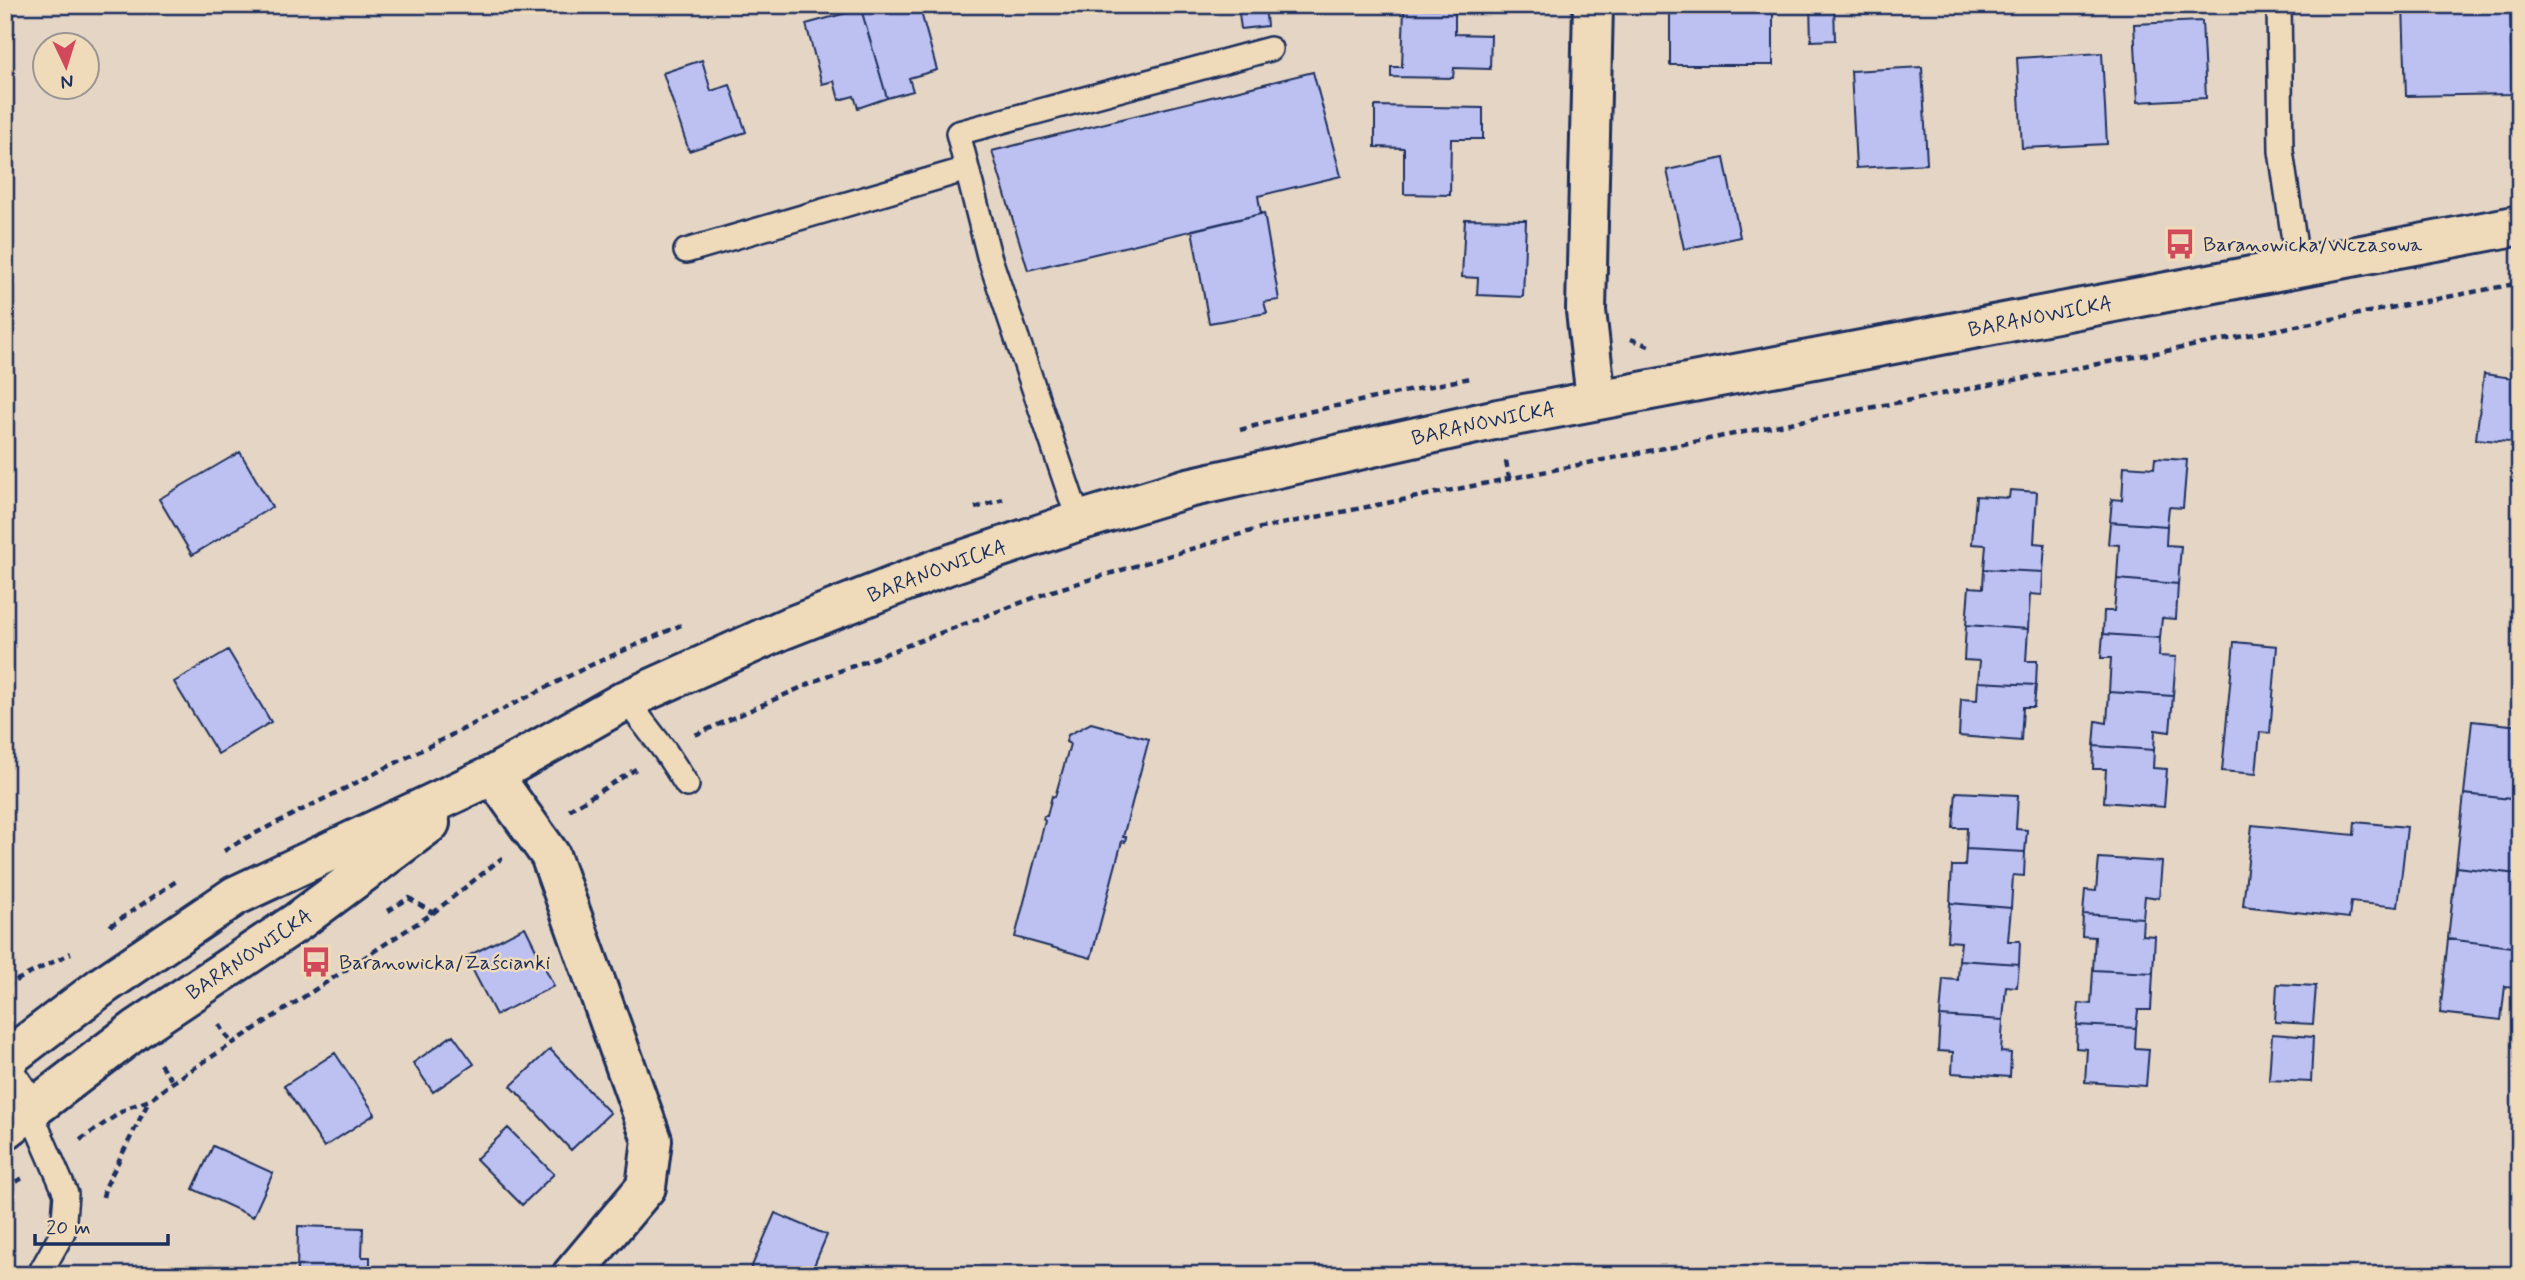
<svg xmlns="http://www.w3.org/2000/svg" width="2525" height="1280" font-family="Mynerve,sans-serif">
<rect width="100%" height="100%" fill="#e5d5c4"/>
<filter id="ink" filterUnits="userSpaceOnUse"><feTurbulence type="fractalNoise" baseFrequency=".0143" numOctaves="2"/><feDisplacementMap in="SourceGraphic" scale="14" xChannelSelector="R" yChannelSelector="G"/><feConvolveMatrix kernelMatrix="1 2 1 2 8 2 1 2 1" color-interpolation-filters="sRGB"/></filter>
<g filter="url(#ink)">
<!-- building -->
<path fill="#bdc1f2" stroke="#1b2f5e" stroke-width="2" d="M874,5h45l18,65 -28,8 4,13 -26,7 -26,-89z
M1238,5h27l2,21 -26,3z
M1670,5h103v60h-103z
M1810,5h24l1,35 -24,1z
M2403,5h107l2,89 -106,2z
M1404,8l51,1v25l36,1 -1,34 -36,-1 -1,10 -62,-1v-10h11z
M861,9l26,89 -29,10 -4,-12 -15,4 -5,-19 -12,3 -16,-60z
M2202,21l4,77 -68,4 -4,-78z
M2102,53l5,91 -85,4 -5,-90z
M702,60l9,31 19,-6 16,47 -57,19 -26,-78z
M1922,67l5,97 -71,4 -5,-97z
M1313,72l28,104 -83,20 3,18 -233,56 -36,-119z
M1375,106l108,2v31h-32l-1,56 -46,-1v-46l-29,-1z
M1724,158l16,79 -56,12 -17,-79z
M1264,213l15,87 -15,2 3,11 -58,10 -17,-93z
M1465,219l61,1 -3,77 -46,-2 1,-17 -16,-1z
M2484,374l36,5v64l-44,-4z
M240,452l32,55 -80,48 -33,-56z
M2155,458l32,2 -4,48 -14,-1 -2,19 -57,-4 2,-23 10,1 2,-34 30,2z
M2010,490l27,2 -3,51 11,1 -2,28 -59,-3 2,-24 -14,-1 4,-48 33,2z
M2110,522l57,4 -1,19 15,1 -3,38 -61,-5 2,-34 -11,-1z
M1984,569l59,3 -1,23 -12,-1 -2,35 -62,-4 3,-38 14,1z
M2117,579l61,5 -2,35 -14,-1 -2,20 -57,-4 1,-23h10z
M1966,625l62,4 -2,32h11l-1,24 -58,-3 2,-21 -16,-1z
M2103,634l57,4 -1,18 17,1 -3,39 -64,-4 2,-34h-10z
M2234,642l43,4 -7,87 -10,-1 -4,42 -34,-3z
M228,650l43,72 -53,32 -44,-72z
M1978,682l58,3 -2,22h-11l-2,34 -62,-5 2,-37 16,1z
M2109,692l64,4 -3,36 -15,-2 -1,20 -60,-4 2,-25 11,2z
M2472,721l48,5v74l-56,-6z
M1091,723l58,16 -26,98h3l-1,5 -3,-1 -31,117 -76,-21 30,-116 -2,-2 1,-3h3l5,-20 3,1 15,-53 -4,-2 2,-7z
M2094,746l60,4 -1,18 14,1 -3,38 -60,-5 2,-33h-13z
M1956,792l62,3 -2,34 11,1 -2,22 -59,-3 1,-21h-14z
M2464,794l56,6 -3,74 -61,-7z
M2355,822l52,5 -9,80 -47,-5 -2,16 -106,-12 9,-81 102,10z
M1966,849l59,3 -1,24 -11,-1 -2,33 -61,-5 2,-37h13z
M2099,858l63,4 -3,36 -14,-2 -2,22 -60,-4 2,-24 11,1z
M2456,867l61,7 -4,32 7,1v41l-72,-9z
M1950,903l61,5 -3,33h12l-1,23 -60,-4 2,-18 -14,-1z
M2083,914l60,4 -1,17 13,1 -2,37 -60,-3 2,-33 -13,-1z
M525,927l29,59 -58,29 -30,-58z
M2448,939l72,9 -5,39 -10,-1 -4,34 -61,-7z
M1959,960l60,4 -2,23 -11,-1 -3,34 -63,-4 3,-37 15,1z
M2093,970l60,3 -2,37h-13l-2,18 -59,-3 2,-22 12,1z
M2277,984l39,2 -3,38 -38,-2z
M1940,1016l63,4 -2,32 10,1 -1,24 -58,-4 1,-21 -15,-1z
M2077,1025l59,3 -1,20 14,1 -3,37 -61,-4 2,-33 -11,-1z
M2272,1034l41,3 -2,45 -42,-2z
M453,1035l21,29 -41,28 -20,-29z
M550,1049l60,64 -39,37 -60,-64z
M335,1053l40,61 -51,33 -40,-61z
M508,1128l46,46 -32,31 -46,-46z
M213,1146l60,27 -20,44 -60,-28z
M775,1213l52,22 -17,40h-62z
M298,1226l65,2 -1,29h8v18h-73z"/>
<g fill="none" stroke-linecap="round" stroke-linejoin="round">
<!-- service casing -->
<g stroke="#1b2f5e" stroke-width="28">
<path id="service" d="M2279,5l2,146 17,117
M686,251l281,-82
M1079,521l-90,-265 -31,-123 312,-84
M626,700l39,51 22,34
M30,1111l36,83 -3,38 -24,43"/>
</g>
<!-- minor casing -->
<g stroke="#1b2f5e" stroke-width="44">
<path id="minor" d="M1593,5l-7,306 10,88
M493,775l57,80 102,285 -6,47 -74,88
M5,1074l25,37"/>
</g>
<!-- tertiary casing -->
<g stroke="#1b2f5e" stroke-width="44">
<g id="tertiary">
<path id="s1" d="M5,1060l100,-76 130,-88 258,-121 133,-75 158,-71 161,-63 134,-45 109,-33 310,-69 1022,-194"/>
<path id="s2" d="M5,1130l132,-101 160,-107 133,-99"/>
</g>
</g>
<!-- path -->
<path stroke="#1b2f5e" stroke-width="4.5" stroke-dasharray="7 5" stroke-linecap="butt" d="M2512,184l8,-11
M1631,339l18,7
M1240,430l53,-15 177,-37
M1506,461l3,17
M975,508l28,-9
M695,735l134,-60 223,-84 209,-63 488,-97 771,-148
M569,810l67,-41
M224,851l20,-12 345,-173 92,-41
M388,911l21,-13 24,15
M110,926l68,-46
M5,986l66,-33
M219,1024l13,20
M160,1064l13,18
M80,1140l47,-32 23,-8 23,-18 260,-169 69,-55
M5,1187l18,-9
M103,1197l2,-9 44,-87"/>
<!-- service -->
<use href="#service" stroke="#efdab9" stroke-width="23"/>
<!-- minor -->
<use href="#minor" stroke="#efdab9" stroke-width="38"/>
<!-- tertiary -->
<use href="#tertiary" stroke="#efdab9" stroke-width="38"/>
</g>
</g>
<!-- icons -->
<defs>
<g id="bus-bare" transform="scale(2.415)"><path d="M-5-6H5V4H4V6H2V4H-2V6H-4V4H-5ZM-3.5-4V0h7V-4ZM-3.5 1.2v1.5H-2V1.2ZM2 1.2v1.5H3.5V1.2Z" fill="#d1495b" stroke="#efdab9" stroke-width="2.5" paint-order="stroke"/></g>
</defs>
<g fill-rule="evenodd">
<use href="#bus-bare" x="2180" y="244"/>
<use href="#bus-bare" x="316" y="962"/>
</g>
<g text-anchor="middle" stroke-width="5" stroke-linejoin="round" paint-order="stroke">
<!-- poi labels -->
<g font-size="21" fill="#1b2f5e" stroke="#efdab9" text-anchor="start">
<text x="2203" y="251">Baranowicka/Wczasowa</text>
<text x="339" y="969">Baranowicka/Zaścianki</text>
</g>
<!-- street labels -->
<g font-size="21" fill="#1b2f5e" stroke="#efdab9">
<text dy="7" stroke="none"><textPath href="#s1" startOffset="2191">BARANOWICKA</textPath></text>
<text dy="7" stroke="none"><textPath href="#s1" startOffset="1624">BARANOWICKA</textPath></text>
<text dy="7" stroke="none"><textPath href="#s1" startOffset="1057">BARANOWICKA</textPath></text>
<text dy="7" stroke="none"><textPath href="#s2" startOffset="301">BARANOWICKA</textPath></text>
</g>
</g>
<!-- margin -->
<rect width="2525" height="1280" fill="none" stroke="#efdab9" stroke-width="28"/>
<rect x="14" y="14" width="2497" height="1252" fill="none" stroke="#1b2f5e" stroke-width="2.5" filter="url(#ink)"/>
<!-- north arrow -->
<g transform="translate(66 66) rotate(176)"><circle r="33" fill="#efdab9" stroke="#9a9695" stroke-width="2"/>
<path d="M0-5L12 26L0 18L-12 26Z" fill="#d1495b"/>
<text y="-10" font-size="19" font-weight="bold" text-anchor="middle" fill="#1b2f5e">N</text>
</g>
<!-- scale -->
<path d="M35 1234v10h133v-10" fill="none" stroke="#1b2f5e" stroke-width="3.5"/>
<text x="46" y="1234" font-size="21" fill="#1b2f5e" stroke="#efdab9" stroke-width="5" paint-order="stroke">20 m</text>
</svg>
